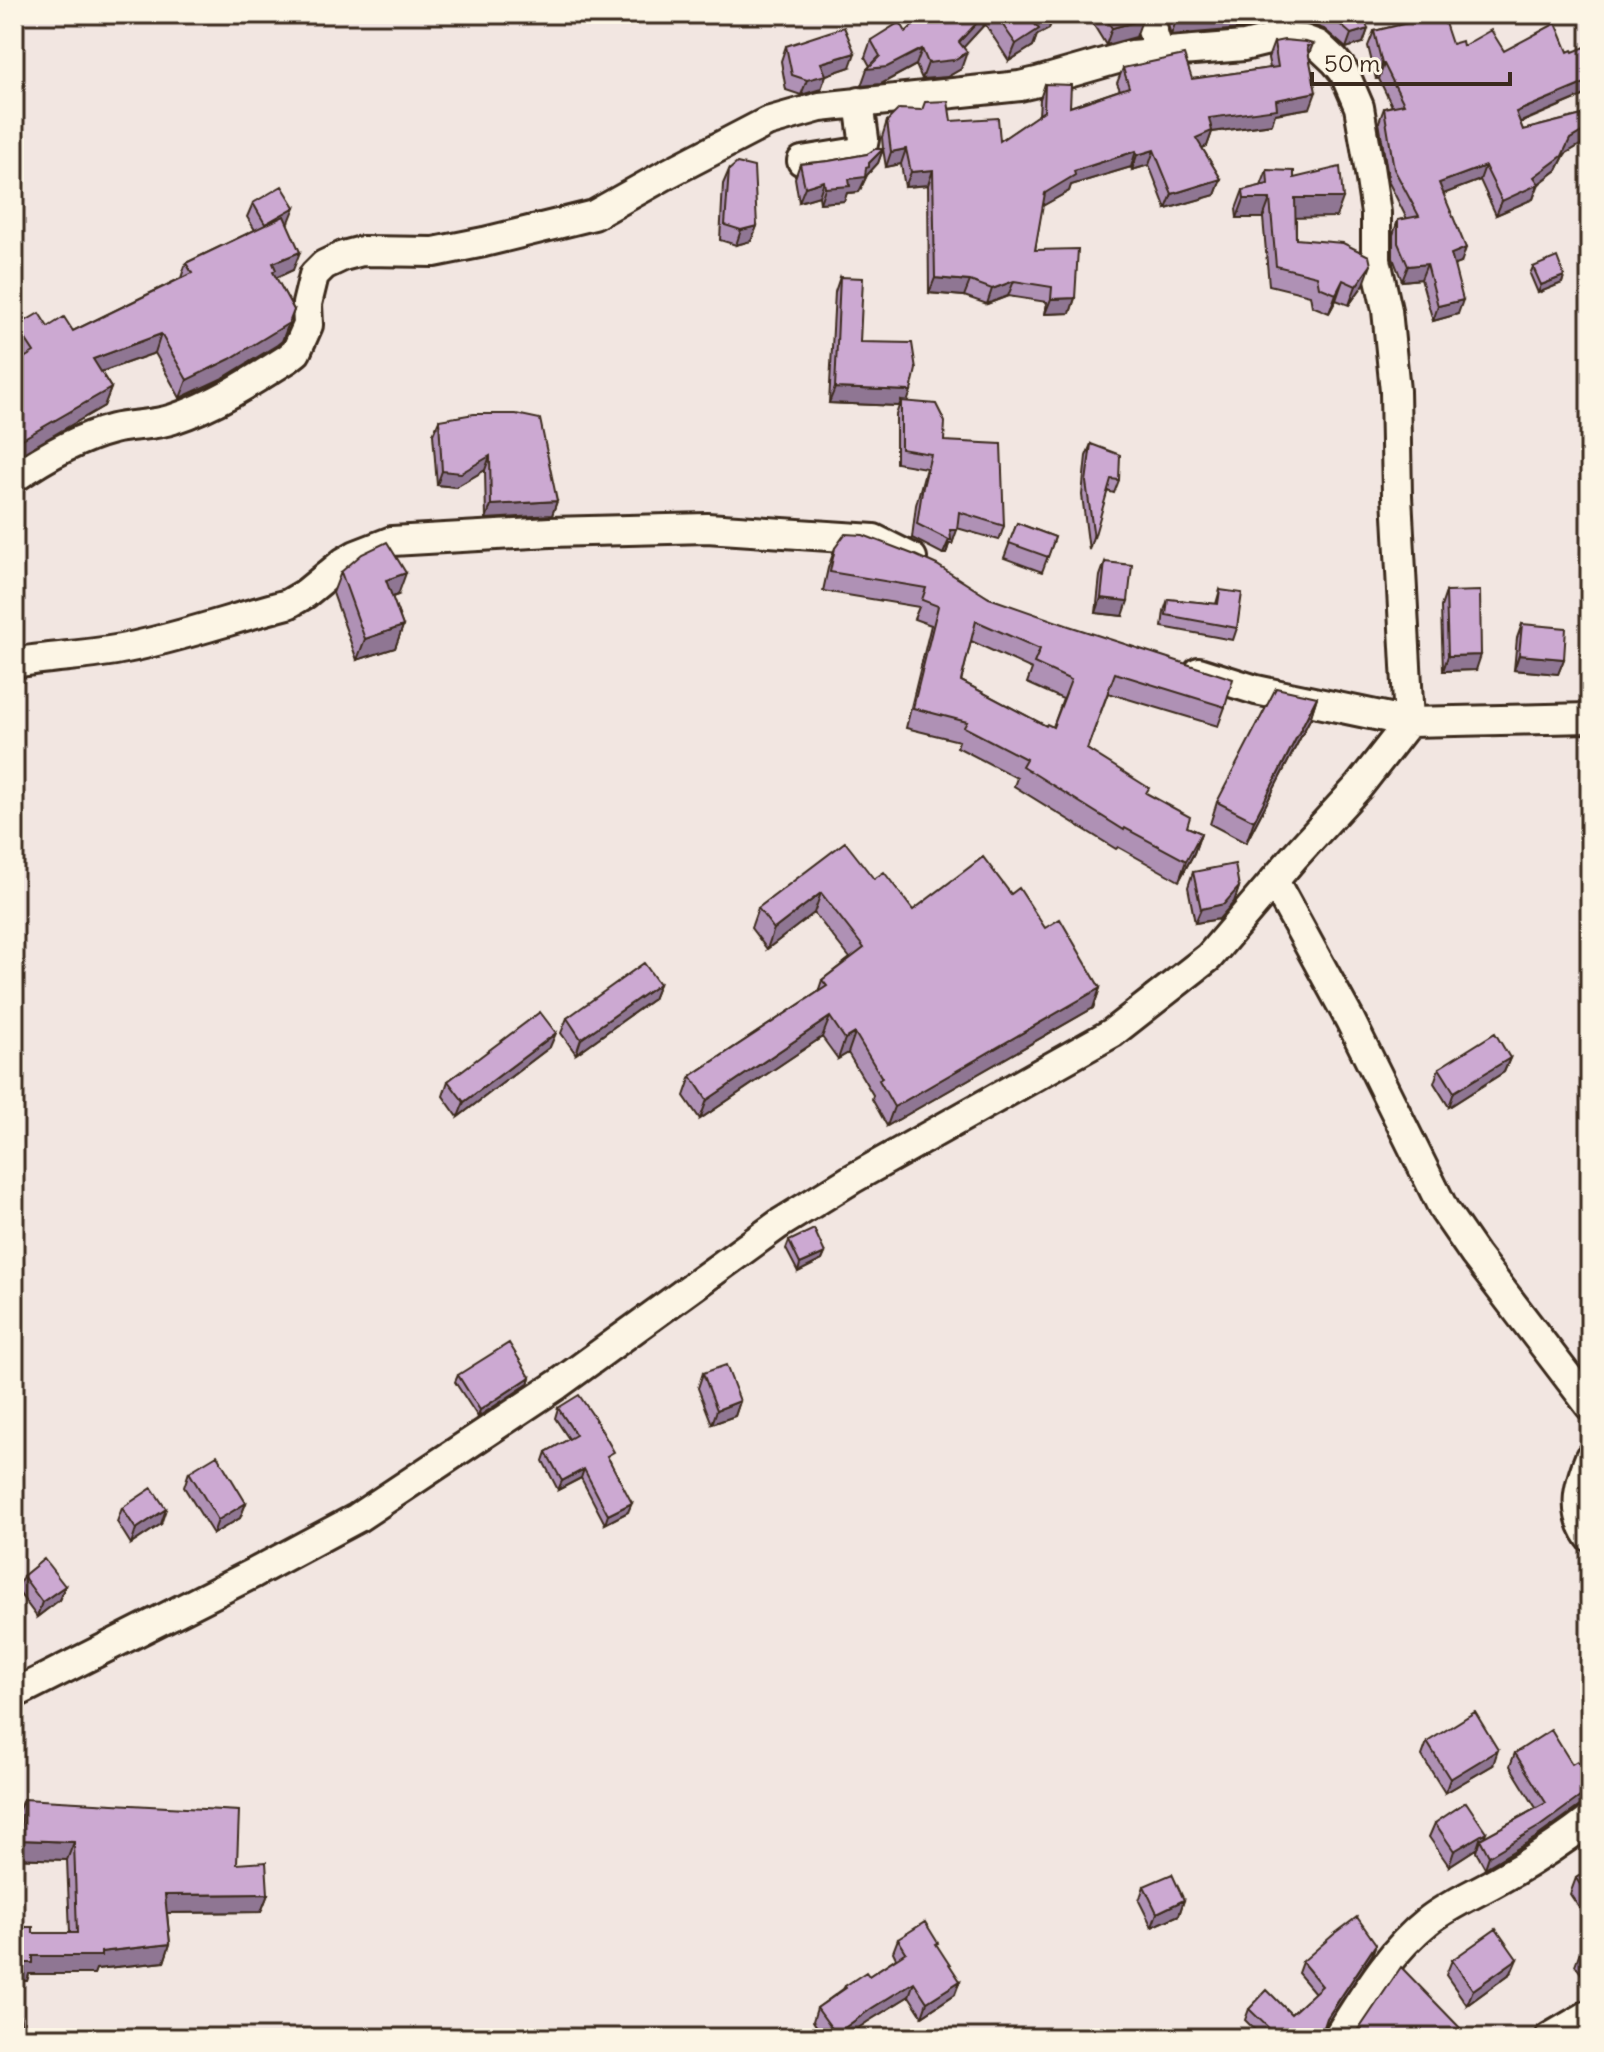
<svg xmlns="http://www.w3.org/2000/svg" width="1604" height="2052" font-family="Delius,sans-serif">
<rect width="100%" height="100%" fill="#f2e6e1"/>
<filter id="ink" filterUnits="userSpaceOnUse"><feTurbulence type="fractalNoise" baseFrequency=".0125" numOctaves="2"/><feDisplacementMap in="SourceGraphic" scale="16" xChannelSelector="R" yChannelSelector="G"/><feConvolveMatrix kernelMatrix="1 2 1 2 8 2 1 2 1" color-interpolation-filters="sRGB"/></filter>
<g filter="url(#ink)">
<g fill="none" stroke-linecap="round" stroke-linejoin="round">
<!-- minor casing -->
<g stroke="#3b2a1e" stroke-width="34">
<path id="minor" d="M1147,14l12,38
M802,161l56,-9 5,-8 1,-5 -5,-37
M14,478c29,-20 64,-40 99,-49 19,-5 41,-3 60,-10 40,-13 78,-37 114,-60l9,-7 12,-27 -1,-21 7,-29 10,-10 19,-9 19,-5 72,1 50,-10 110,-27 73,-41 100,-52 53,-15 200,-21 17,-4 94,-27 113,-9 33,-8 27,2 14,5 17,16 9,11 15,35 9,53 8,53v47l11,50 8,81 2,105 12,226 -153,-32 -57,-18
M14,663c37,-7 75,-7 112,-15 55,-11 108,-30 162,-44l17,-10 39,-32 12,-7 36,-14 158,-9 157,-4 167,11 38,19
M1274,881l76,139 94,190 31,45 115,151
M1590,1457c-11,28 -19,53 0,80
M14,1694l240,-121 103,-55 200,-133 222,-161 73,-45 260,-146 97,-76 86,-101 64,-70 50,-64 181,-4
M1337,2038c27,-42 51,-85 91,-117 20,-16 46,-27 69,-40 33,-18 63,-38 93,-61
M1549,2038l41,-24"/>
</g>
<!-- minor -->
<use href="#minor" stroke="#fcf5e5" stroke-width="28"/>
</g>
<!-- wall -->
<path fill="#af91b5" stroke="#3b2a1e" stroke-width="2" fill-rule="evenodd" d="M925,14h143l-18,11 -1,4 -12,6 -4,11 -24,15 -24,-37 -22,23 -2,22 -14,8 -25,2 -6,-14 -35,19 -20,2 9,-20 -5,-9 6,-17 35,-8z
M1087,14h54l-5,23 -30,8z
M1165,14h198l5,15 -5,14 -17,5 -22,-19 -18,-6 -28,-2 -37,8 -70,6z
M1418,14l34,30 52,7 64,1 22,41 -70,30 3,7 67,-17v26l-25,15 -8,16 -18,14 -6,15 -37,16 -16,-35 -37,14 18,69 -7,2 4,49 -25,7 -12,-42 -19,2 -9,-23v-23l5,-15 9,-1 -18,-36 -10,-61 5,-14 8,-2 -13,-27h-3l-8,-33 6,-15 41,-10z
M1274,42l35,13 1,53 -35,6 -3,10 -60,8 -5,14 -5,2 19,31 -6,16 -49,14 -17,-44 -17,5 -1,-3 -60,18 -2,6 -27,15 -7,44 40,48 -5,15 -25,1 2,-12 -39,-6 -21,8 -23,-8 -35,-3 -1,-108 -23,2 -4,-23 -15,3 -3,-18 -5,14 -11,12 -8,17 -12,1 -3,8 -24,2 -1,-7 -20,6 -4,-24 5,-14 29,-3 38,-7 16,-5 -1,-12 5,-16h64l49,20 39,-26 1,-16 5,-15 25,23 50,-17 -3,-7 6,-15 69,11 78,-11 -2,-10z
M786,46l64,21 -24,8 -5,14 -20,6 -15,-5 -5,-29z
M729,170l28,56 -6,15 -15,4 -16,-5 3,-56z
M1267,170l27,8 42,39h-40v22l68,45 -15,21 -13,-5 -7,13 -17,-7 -2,-11 -41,-10 -6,-67h-26l-1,-9 7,-19 18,-4z
M253,203l36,19 -2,1 6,47 -17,8 18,32 -12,31 -59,37 -43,20 -25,-45 -54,19 10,16 -7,18 -90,52v-94l7,-4 -7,-11v-14l3,-9 31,1 25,4 108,-53 5,-15 69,-33 -8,-13z
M1533,267l31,9 -2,7 -24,10 -8,-19z
M840,277l20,65 47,60 37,39 60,85 -5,14 -42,-12 -5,16h-3l-3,10h-3l-31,-16 4,-33 10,-37 -30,-5v-48l3,-9 -70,-3 6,-111z
M439,420l118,81 -5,14 -66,4 -1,-49 -29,17 -19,-2 -4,-51z
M1091,444l28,36 -5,13 -7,-2 -18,59 -7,-55 4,-39z
M1017,523l38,14 -13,35 -38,-14z
M835,548l154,50 236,109 -7,19 -110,-33 -21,56 60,45 40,33 14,6 -7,20 -15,28 -61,-34 -2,2 -102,-63 3,-8 -60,-31 2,-6 -53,-13 25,-103 -17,-6 5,-12 -96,-16 5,-23zM971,641l61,28 -5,14 36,16 -10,28 -7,-1 -85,-45z
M1105,562l18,54 -27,-3 4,-37z
M341,572l57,23 -6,2 11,29 -8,22 -38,12 -24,-67z
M1220,590l17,38 -4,12 -71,-13 2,-16 4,-12 48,5z
M1446,592l30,78 -33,1 -2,-64z
M1522,624l42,35 -6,15 -44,-4 3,-32z
M1317,697l-7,22 -64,124 -36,-19 7,-22z
M1193,872l46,15 -5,15 -15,17 -24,4 -7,-36z
M874,879l39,31 98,-16 34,34 55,60 -7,20 -206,118 -15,-27 1,-4 -25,-42 -10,6 -16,-22 -122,82 -16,-23 7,-20 127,-84 4,-12 28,-22 -36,-45 -47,36 -16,-21 7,-20z
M659,984l-6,15 -77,55 -15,-21 6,-15z
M550,1047l-92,70 -15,-21 5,-15z
M1510,1058l-6,14 -55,35 -15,-24 5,-15z
M789,1241l36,12 -3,7 -24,12 -12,-23z
M703,1373l37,28 -5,15 -23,8 -14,-36z
M458,1375l72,2 -2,7 -50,33 -23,-35z
M558,1408l52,53 18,51 -23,12 -24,-46 -23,12 -15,-29 3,-9 23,-13 -14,-21z
M189,1472l57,31 -6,15 -27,16 -29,-47z
M122,1508l39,16 -30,20 -14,-22z
M23,1576l42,10 -6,14 -22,17 -20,-27z
M1427,1742l66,23 -48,28 -23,-37z
M1515,1753l57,11 7,-1 8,40 -7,3 -45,32 -50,30 -9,-16 1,-4 -28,18 -20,-29 6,-14 51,9 -3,6 53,-30 -26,-42z
M23,1799l214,65 31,30 -7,18 -94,1 3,31 -6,18 -68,7 -2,5h-65l-2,7h-11l-2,-54 19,6h37l-3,-73 -53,-2 2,-41z
M1590,1869v55l-20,-30 6,-16z
M1144,1886l40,14 -5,15 -27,12 -13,-26z
M898,1939l39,7 18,48 -33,22 -13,-20 -42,26 -23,16h-20l-11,-17 4,-13 26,-19 2,-3 24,-10 27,-18 -3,-6z
M1590,1943v43l-15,-21 6,-16z
M1372,1955l-48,71 2,8 3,4h-66l-18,-18 4,-11 42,5 24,-21 -17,-20 4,-11z
M1452,1960l59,13 -44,32 -21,-30z"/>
<!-- shaded-wall -->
<path fill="#8f7693" stroke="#3b2a1e" stroke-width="2" d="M985,14h4l-4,10 -32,35 6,-17z
M1051,14h17l-18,11 -1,4 -12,6 -4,11 -24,15 7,-17 18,-21z
M1252,14h57l-3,9 -28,-2 -37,8 -70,6 5,-14z
M1142,20l-6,17 -30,8 6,-17z
M1368,29l-5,14 -17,5 5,-14z
M1313,44l-6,15v-13z
M922,49l-6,16 -35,19 -20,2 6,-17z
M967,52l-6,17 -14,8 -25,2 6,-16z
M855,53l-5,14 -24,8 -5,14 -20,6 6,-15 14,-17z
M1382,64h2l-5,15h-3z
M1590,81v12l-79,33 5,-14z
M1316,92l-6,16 -35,6 -3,10 -60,8 -5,14 -17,7 6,-15 13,-20 67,-18z
M1590,127v12l-25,15 -8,16 -19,14 -5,15 -37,16 6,-14 32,-24 36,-38z
M883,149l-5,14 -11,12 -8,17 -12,1 -3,8 -24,2 5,-15 24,-9 20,-16z
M906,149l-5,15 -15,3 5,-15z
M1154,150l-5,15 -17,5 5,-15z
M1136,151l-5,16 -60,18 -2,6 -30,17 6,-15 29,-22z
M1485,166l-5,14 -47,18 6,-15z
M933,170l-5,15 -23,2 6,-15z
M1221,179l-6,16 -49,14 6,-15z
M824,181l-5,15 -20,6 6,-15z
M1295,198h48l-7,19 -48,1z
M1244,199h26l-7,19h-26z
M295,207l-6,15 -29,17 5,-15z
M757,226l-6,15 -15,4 5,-15z
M1466,248l-5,15 -15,6 5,-15z
M300,252l-7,18 -20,9v-16z
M1427,264l-6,15 -19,2 6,-15z
M1371,265l-7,19 -15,21 7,-19z
M1564,276l-2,7 -24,10 3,-8z
M935,278l35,3 -6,15 -35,-3z
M1343,280l-7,20 -7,13 7,-19z
M1014,281l-6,15 -21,8 5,-15z
M1075,298l-5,15 -25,1 6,-15z
M1463,300l-5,14 -25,7 5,-15z
M294,310l-12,31 -5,4 -54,33 -43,20 7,-18z
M161,334l-6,19 -69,24 7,-18z
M111,388l-7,18 -90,52v-8l3,-8z
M835,388l76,3 -5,15 -5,-5 -2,5 -70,-3z
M490,456l-5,14 -29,17 -19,-2 5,-14z
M557,501l-5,14 -66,4 5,-14z
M950,530h7l-5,14h-3l-3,10h-3l6,-14z
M406,573l-8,22 -20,7 8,-22z
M1101,598l27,3 -5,15 -27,-3z
M403,626l-8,22 -38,12 8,-21z
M1481,655l-5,15 -33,1 5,-15z
M1519,655l45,4 -6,15 -44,-4z
M1317,697l-7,22 -64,124 8,-22z
M1201,833l-7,20 -15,28 7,-20z
M1239,887l-5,15 -15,17 -24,4 6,-14z
M821,893l-7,20 -47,36 7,-20z
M659,984l-6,15 -77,55 5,-15z
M1100,988l-7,20 -206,118 7,-19z
M830,1017l-8,20 -122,82 7,-19z
M556,1033l-6,14 -92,70 6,-15z
M855,1033l-7,20 -10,6 7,-20z
M1510,1058l-6,14 -55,35 5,-15z
M825,1253l-3,7 -24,12 2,-8z
M530,1377l-2,7 -50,33 2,-7z
M740,1401l-5,15 -23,8 5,-14z
M584,1469l-3,9 -23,12 4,-9z
M246,1503l-6,15 -27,16 5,-14z
M632,1503l-4,9 -23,12 3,-9z
M166,1509l-5,15 -30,20 5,-15z
M65,1586l-6,14 -22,17 5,-15z
M1498,1750l-5,15 -48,28 5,-14z
M1590,1791v13l-3,-1 -7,3 -45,32 -50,30 4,-12 95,-62z
M1486,1832l-4,10 -2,-3 -3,9 -28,18 5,-15z
M21,1840l53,2 -7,18 -53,-2z
M268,1894l-7,18 -102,1 6,-18z
M1184,1900l-5,15 -27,12 5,-14z
M170,1944l-6,18 -68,7 -2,5h-65l-2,7h-13v-18l19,-7 68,-4z
M1376,1944l-4,11 -49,74 4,-11z
M1517,1959l-6,14 -44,32 6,-15z
M960,1981l-5,13 -33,22 5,-14z
M914,1982l-5,14 -42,26 -23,16h-10l2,-4 36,-26z
M22,2028l-4,10h-4v-9z"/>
<!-- building -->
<path fill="#cca9d2" stroke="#3b2a1e" stroke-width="2" fill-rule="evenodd" d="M925,14h60l-26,28 8,10 -13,8 -26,3 -6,-14 -35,18 -20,2 13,-13 -9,-16 29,-18 6,10z
M995,14h56l-17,9 5,6 -23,15z
M1103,14h38l1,6 -30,8z
M1174,14h78l-76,7z
M1325,14h38l5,15 -17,5 -22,-19z
M1418,14h24l10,30 10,-3 1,5 28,-16 13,21 52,-28 12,29 4,-2 1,2 17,-7v36l-74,31 7,18 67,-17v14l-20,12 -8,17 -28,21 5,7 -37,17 -17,-35 -46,17 27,65 -15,6 12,46 -25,6 -11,-42 -19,2 -10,-23v-23l21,-4 -25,-47 -10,-61 20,-4 -20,-40h-2l-8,-33 46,-11z
M844,27l11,26 -34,10 5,12 -19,5 -15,-5 -6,-29z
M1284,40l22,2 7,2 -6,2 9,46 -40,8 1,9 -68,9 3,13 -16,7 25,41 -49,15 -18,-44 -17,5 -1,-4 -62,20 1,4 -30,18 -10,57 43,-1 -3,49 -24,1 1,-12 -38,-6 -22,8 -22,-8 -35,-3 -2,-108 -22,2 -5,-23 -15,3 -4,-31 12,-12 23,1 3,-8 23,-1 3,20 47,-3 2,23 44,-30 1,-27 26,1 -1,22 59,-20 -6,-19 61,-13 8,24 86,-12 -4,-25z
M875,149h8l-14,14v4l-3,1 -1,9 -16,2 1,7 -25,2 -1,-7 -19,6 -5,-23 29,-3 38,-7z
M737,163l17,4 3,59 -16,4 -16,-5 4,-55z
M1340,167l3,31h-48l1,41 47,4 26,13 2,9 -15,21 -13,-6 -7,14 -17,-7 -2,-11 -41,-10 -6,-67h-26l-1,-9 25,-6 -1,-14 27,1v7z
M282,186l13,21 -30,17 -12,-21z
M284,216l16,36 -27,11 3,7 -3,2 21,38 -5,13 -59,36 -43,21 -26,-46 -68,25 18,29 -94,54 -3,-5v-73l20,-12 -17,-26 22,-13 9,14 16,-10 9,14 119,-58 -6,-10z
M1557,257l7,19 -23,9 -8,-18z
M840,277l23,1 -3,64 52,1 4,26 -5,22 -76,-3z
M901,401l35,3 9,18 -1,19 57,3 3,82 -45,-14 -2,18h-7l1,10h-2l-32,-16 5,-33 9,-37 -30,-5z
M474,414h42l24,5 17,82 -66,4 -1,-49 -29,17 -19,-2 -3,-51z
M1091,444l29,11 -1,25 -8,-1 -17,59 -8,-56z
M1017,523l38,14 -7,20 -39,-14z
M845,534l18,1 52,20 22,10 52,33 80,28 164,53 -8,28 -110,-34 -28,76 62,39 -3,5 44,24 -3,10 14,6 -15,28 -61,-33 -1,2 -102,-64 4,-7 -62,-32 3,-5 -54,-14 25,-102 -16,-6 4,-12 -96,-16 5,-24zM976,621l64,28 -6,14 37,17 -18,47 -6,-3 -1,2 -85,-45z
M387,542l19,31 -20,7 17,46 -38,13 -24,-67 21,-18z
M1105,562l27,3 -4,36 -27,-3z
M1220,590l22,3 -5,35 -71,-13 2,-16 50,5z
M1480,591l1,64 -33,1 -2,-64z
M1522,624l44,4 -2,31 -45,-4z
M1276,688l41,9 -63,124 -37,-19z
M845,842l29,37 10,-7 29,38 70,-53 28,37 8,-6 26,40 15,-9 40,69 -206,119 -15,-27 3,-2 -27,-45 -10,6 -15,-22 -123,83 -16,-24 136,-90 -5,-6 42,-32 -43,-55 -47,36 -16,-21z
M1235,864l4,23 -15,17 -23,5 -8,-37z
M644,963l15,21 -78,55 -14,-21z
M540,1012l16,21 -92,69 -16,-21z
M1495,1033l15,25 -56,34 -15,-24z
M814,1229l11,24 -25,11 -11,-23z
M509,1343l21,34 -50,33 -22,-35z
M726,1365l14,36 -23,9 -14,-37z
M579,1395l15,22 20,35 -7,4 25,47 -24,12 -24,-46 -22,12 -16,-29 30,-17 -18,-27z
M217,1455l29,48 -28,17 -29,-48z
M152,1488l14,21 -30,20 -14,-21z
M44,1559l21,27 -23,16 -19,-26z
M1475,1712l23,38 -48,29 -23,-37z
M1551,1730l21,34 5,-3 2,2 11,-10v38l-6,3 -44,32 -51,30 -9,-17 66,-36 -31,-50z
M23,1799l216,12 -2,53 29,-2 2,32 -103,1 5,49 -69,8v4h-68v7h-19v-36h19v6h44l-3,-91 -53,-2z
M1466,1802l20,30 -32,19 -19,-28z
M1590,1869v31l-14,-22z
M1172,1874l12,26 -27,13 -13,-27z
M1357,1917l19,27 -49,74 -3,9 2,7 3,4h-57l3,-4 -26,-25 18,-19 24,24 31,-28 -20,-24 31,-27z
M925,1922l13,21 -2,1 24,37 -33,21 -13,-20 -42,26 -36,26 -19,-26 29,-20 -1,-2 21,-14 3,4 37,-24 -8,-13z
M1496,1929l21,30 -44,31 -21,-30z
M1590,1943v19l-9,-13z
M1401,1967l61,63 -10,8h-70l-3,-4 -4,4h-22z
M14,1970l8,58 -8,1z"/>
</g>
<!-- margin -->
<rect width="1604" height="2052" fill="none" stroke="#fcf5e5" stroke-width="48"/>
<rect x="24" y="24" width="1556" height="2004" fill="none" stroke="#3b2a1e" stroke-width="3" filter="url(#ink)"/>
<!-- scale -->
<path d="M1312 72v12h198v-12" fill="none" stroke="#3b2a1e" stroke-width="4"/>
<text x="1324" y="72" font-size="24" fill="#3b2a1e" stroke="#fcf5e5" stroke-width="6" paint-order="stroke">50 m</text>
</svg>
